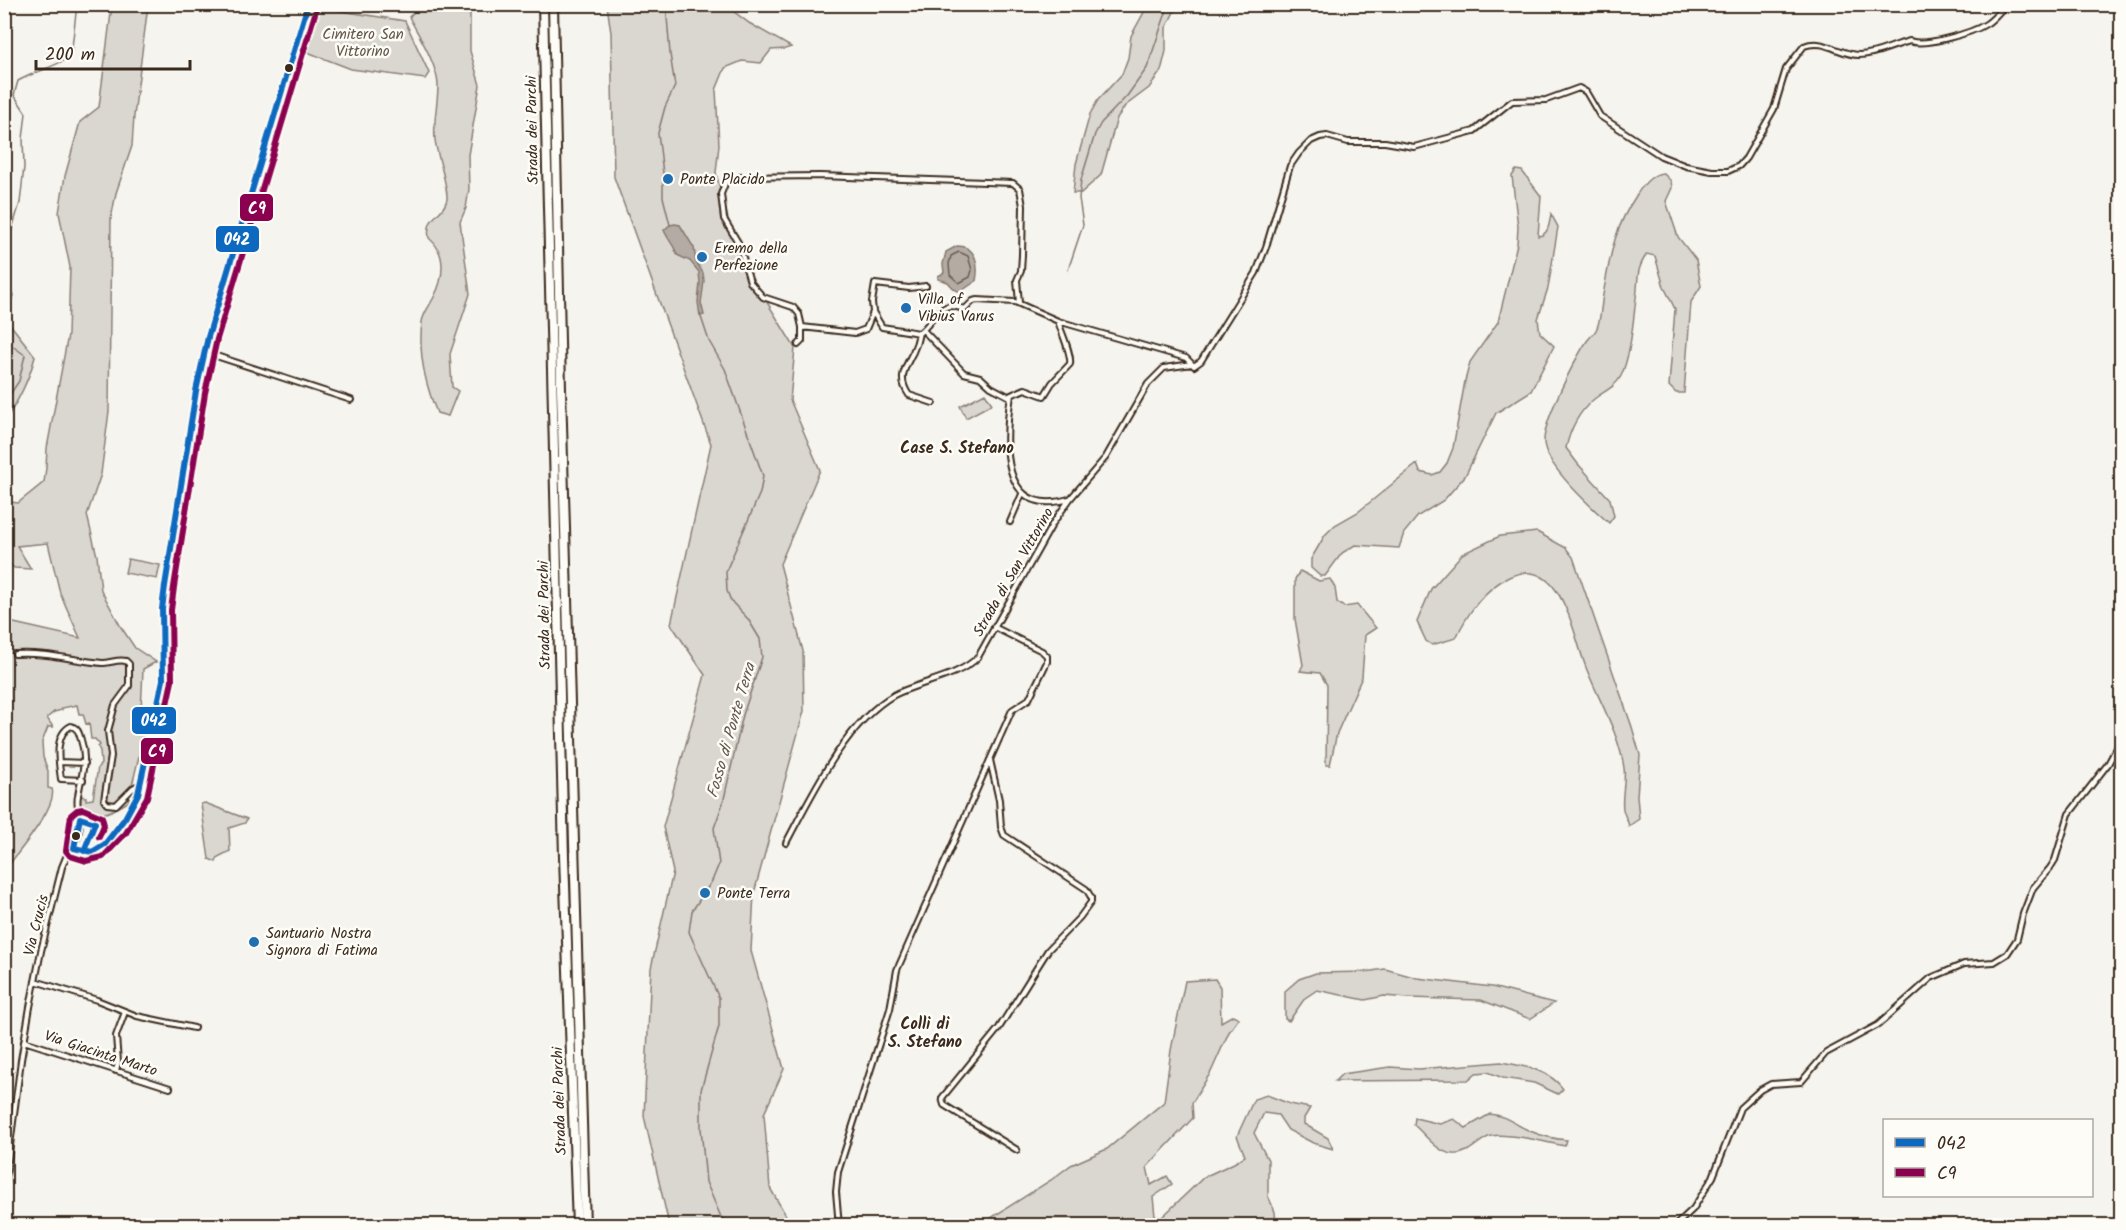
<svg xmlns="http://www.w3.org/2000/svg" width="2126" height="1230" font-family="Kalam,sans-serif">
<rect width="100%" height="100%" fill="#f5f4ee"/>
<filter id="ink" filterUnits="userSpaceOnUse"><feTurbulence type="fractalNoise" baseFrequency=".0167" numOctaves="2"/><feDisplacementMap in="SourceGraphic" scale="12" xChannelSelector="R" yChannelSelector="G"/><feConvolveMatrix kernelMatrix="1 2 1 2 8 2 1 2 1" color-interpolation-filters="sRGB"/></filter>
<g filter="url(#ink)">
<!-- green -->
<path fill="#dad6d0" stroke="#8a8077" stroke-width="1.5" d="M112,5h36l-14,111 -2,30 -16,47 -5,26 -2,192 -8,63 -14,41 10,41 4,34 20,37 14,21 21,14 -13,7 -2,42 10,5 -4,7 -19,79c-23,14 -24,14 -49,6l1,-12 6,1v3l7,-1 5,-32 3,-3 -1,-13 -2,-4 2,-2 -5,-6h-4l-2,-16 -3,1 -3,-10h-4l-2,-9 -15,3v2l-8,2 -7,6 6,9h-5l-6,15 1,15 5,14v17l4,1c6,17 -33,62 -44,77l-3,10v-255l75,17 -20,-45 -12,-50 -31,3 14,23 -17,-1 -9,-9v-74l5,1 1,16 7,1 26,-21 2,-14 1,-20 21,-113 2,-68 -11,-54 6,-37 15,-54 19,-15z
M417,5h53v46l10,34 -12,70 1,34 -3,19 -6,14 10,72 -20,60 2,33 6,4 -10,25 -11,-3c-12,-29 -19,-59 -15,-91 1,-8 8,-17 12,-25 10,-19 13,-44 -5,-59 -4,-23 15,-22 18,-39 1,-14 -10,-43 -12,-59 -2,-18 3,-37 3,-55 -1,-21 -19,-49 -29,-68l7,-7z
M607,5h118l24,18 42,24 -6,2 -14,1 -10,13 -19,-2 -17,7 -9,22 3,55 -3,28 21,80 58,95 -5,52 30,70 -40,94 23,87 1,60 -50,182 -3,58 33,118 -20,45 6,74 18,31 11,6h-130l-25,-109 7,-148 22,-96 -10,-45 42,-152 -34,-51 40,-180 -97,-267 -3,-144z
M1148,5h33l-7,7 -8,16v23l-5,20 -12,17 -24,18 -8,12 -16,57 -20,18h-8l3,-29 14,-50 8,-14 24,-26 6,-16 3,-22z
M309,6l96,15 24,52 -4,6 -74,-10 -54,-21z
M1516,170l6,1 19,25 -3,40c11,-1 11,-12 13,-22l7,13 -10,61 -10,31 2,14 14,13 -23,45 -35,22 -31,63 -21,24 -26,16 -14,17 -5,15 -44,-3 -13,8 -17,23h-5l-9,-8v-9l14,-24 10,-10 23,-13 59,-48 3,8 12,3 8,-3 7,-9 6,-15 12,-67 5,-19 28,-40 19,-78 1,-17 -6,-51z
M1663,173l8,8 1,7 -6,13 12,36 18,23 5,26 -10,16 -7,91h-8l-7,-7 6,-77 -11,-22 -9,-31 -8,-2c-12,17 -8,25 -11,44 -3,24 -5,56 -15,78 -6,12 -19,16 -28,24 -14,12 -23,30 -27,48l12,16 32,35 4,17 -5,7c-18,-16 -64,-58 -65,-81 -1,-21 31,-83 43,-101 3,-4 7,-7 9,-11 5,-9 5,-25 7,-35 7,-38 11,-67 33,-99 5,-9 15,-22 27,-23z
M5,279l8,16 -7,24 29,37c-4,19 -18,49 -30,63z
M985,393l7,11 -26,14 -6,-12z
M1537,532l29,16 7,9 59,170 8,28 -3,41 2,23 -10,7c-1,-5 -5,-11 -6,-17 -2,-13 3,-28 1,-41 -5,-34 -24,-66 -37,-98 -14,-33 -24,-117 -78,-93 -24,11 -42,37 -53,61l-24,7 -6,-4 -9,-19 14,-33 31,-35 38,-18z
M128,559l32,6 -3,14 -32,-6z
M1300,571l19,10 11,-2 5,9 2,14 7,5 13,-2 19,23 -11,7 -3,42 -25,56 -7,32h-4l1,-80 -7,-12 -20,-2 3,-6 -8,-46v-40z
M205,803l42,16 -2,4 -16,5 1,23 -12,6 -2,5 -7,-3 -8,-55z
M1385,969l32,9 75,9 62,16 -24,16 -49,-19 -73,-2 -24,-2 -19,4 -48,-10 -12,8 -16,23 -4,-2v-28l14,-12 17,-6 49,-1z
M1215,979l5,8 1,35 12,-7 6,3 -10,14 -18,40 -19,31 1,15 -46,49 4,18 16,-9 5,8 -19,13 2,19 6,2 43,-41 30,-14 11,-7 -8,-20 17,-37 13,-4 23,9 20,4 -6,10v6l24,14 5,11 -20,-6 -25,-13 -10,-15 -14,-2 -10,20 14,27v36l7,16 1,13h-64l-12,-5 -11,6 -209,-1 71,-45 20,-15 36,-16 57,-47 7,-52 14,-69z
M1501,1062c22,4 48,7 62,27l-5,5 -24,-11 -31,-5 -15,-6 -12,1 -8,7 -133,1 7,-7 48,-7 29,2z
M1490,1114c20,3 23,10 40,17 12,5 24,8 37,9l-2,6c-17,-3 -58,-14 -74,-10 -8,2 -16,11 -24,15 -23,12 -37,-12 -53,-26l1,-7 25,6 14,-5 12,9z"/>
<!-- water -->
<path fill="#b4aca4" stroke="#84786e" stroke-width="1.5" d="M675,224l5,1 14,23 2,14 7,11 1,8 -3,22 3,12 -4,1 -2,-14 2,-19 -1,-11 -9,-11 -13,-6c-2,-9 -9,-15 -13,-25l6,-5z
M957,246c20,0 22,20 19,35l-16,11 -6,-3 -6,-7 -10,-3v-3l6,-3 -1,-9 3,-12z"/>
<g fill="none" stroke-linecap="round" stroke-linejoin="round">
<!-- shore -->
<path stroke="#6b5e54" stroke-width="1.5" d="M959,252l9,4 4,14 -2,7 -11,6 -9,-8 -1,-11 2,-8z"/>
<!-- stream -->
<path stroke="#84786e" stroke-width="1.5" d="M666,4l4,50 5,32 -10,21 -7,26 5,40v24l7,28
M4,255l16,-52 4,-36 -1,-28 3,-26 -12,-18 4,-14c17,-10 36,-13 53,-25l6,-52
M1068,270l15,-45 -4,-27 2,-18 14,-46 6,-11 26,-27 20,-28 22,-64
M700,314l9,27 16,28 38,107 -3,17 -34,78 1,20 4,10 17,18 12,20 2,18 -19,58 -20,88 -9,25 5,36 -7,17 -20,30 -3,21 30,66v28l-18,64v38l5,54 15,35 13,9
M4,340l21,15 -6,26 -15,22"/>
<!-- street casing -->
<g stroke="#3b2a1e" stroke-width="8">
<path id="street" d="M873,312l-1,-10 3,-18 34,4 17,-2
M1058,321c3,11 14,33 12,43l-18,19 -8,13 -19,-7 -14,6c-7,46 -12,124 58,104
M802,327l-3,-13 -6,-7 -30,-10 -13,-15 -11,-38 -15,-25 -3,-25 5,-13 14,-4 80,-1 193,7 7,6 3,17 -1,49 -1,16 -4,9 2,23
M923,330l41,43 16,4 11,10 19,10
M919,333c-1,6 -3,13 -6,19 -8,16 -16,26 -4,43l24,8
M798,345l4,-4v-14l53,6 11,-4 7,-17 9,15 37,6c11,-7 18,-26 31,-27 5,0 10,2 15,3l8,-8 4,-1 38,2 43,19 128,37 6,6
M204,352l147,48
M1010,522l12,-28
M15,654c30,-2 57,6 87,9 8,0 16,-4 24,-2l3,3v22l-14,19 -7,26 3,25 -7,44 3,4 9,1 17,-17 7,-4
M990,760l9,40 2,27 3,8 82,54 5,8v5l-11,15 -32,33 -49,78 -57,70 2,7 73,45
M59,762l26,1
M80,818l15,5 -11,28
M786,843c25,-47 60,-121 108,-148 25,-13 65,-18 84,-38l75,-134 17,-24 36,-42 42,-73 16,-16 28,-4 2,2 7,-5 55,-88 10,-26 24,-81 9,-13 12,-12 9,-4 7,-1 21,6h37l29,5 60,-16 38,-30 34,-1 33,-12 7,4 14,24 61,40 25,10 26,5h16l11,-5 7,-8 28,-49 12,-40 18,-23c20,-8 36,9 55,9 17,0 34,-10 51,-14 14,6 62,-8 76,-17 8,-5 14,-13 20,-20
M74,848l17,5 8,-3 28,-34 11,-22 25,-114 -1,-71 3,-23 31,-195 12,-54 100,-333
M74,848c3,-9 7,-20 6,-28 -1,-9 -4,-15 -2,-24 3,-20 10,-36 3,-56 -2,-7 -3,-12 -10,-14 -18,9 -12,37 -10,53l22,1
M35,981l62,19 40,16 57,12
M24,1041l146,47
M116,1071l2,-9 -2,-26 9,-24
M4,1192l17,-132 9,-53 11,-56 21,-84 7,-17 5,-2
M839,1226l-3,-34 2,-20 52,-163 7,-39 115,-260 17,-11 18,-37v-6l-5,-5 -48,-24
M1675,1226l18,-17 20,-32 27,-69 20,-18 11,-6 30,-2 25,-29 52,-28 53,-47 33,-14 30,-2 13,-8 10,-15 6,-25 10,-26 17,-20 5,-8 14,-46 39,-50 14,-26"/>
</g>
<!-- highway casing -->
<g stroke="#3b2a1e" stroke-width="12">
<path id="highway" d="M543,4l21,853 13,369
M553,4l8,385 24,837"/>
</g>
<!-- street -->
<use href="#street" stroke="#fdfcf7" stroke-width="4"/>
<!-- highway -->
<use href="#highway" stroke="#fdfcf7" stroke-width="8"/>
<!-- bus-1 casing -->
<g stroke="#fdfcf7" stroke-width="10">
<path id="bus-1" d="M84,851l11,-28 -15,-5 -6,30 18,4 13,-8 20,-26 13,-24 25,-114 -1,-71 3,-23 31,-195 12,-54 100,-333"/>
</g>
<!-- bus-2 casing -->
<g stroke="#fdfcf7" stroke-width="10">
<path id="bus-2" d="M99,837l5,-12 -2,-8 -19,-8 -6,1 -6,5 -5,36 4,5 16,5 17,-4 23,-24 21,-36 25,-116 -1,-71 3,-23 31,-194 12,-54 100,-332"/>
</g>
<!-- bus-1 -->
<use href="#bus-1" stroke="#0c69bf" stroke-width="6"/>
<!-- bus-2 -->
<use href="#bus-2" stroke="#8b004f" stroke-width="6"/>
</g>
</g>
<!-- markers -->
<g fill="#3b2a1e" stroke="#fdfcf7" stroke-width="2">
<circle cx="289" cy="68" r="5"/>
<circle cx="76" cy="836" r="5"/>
</g>
<g fill="#1f6fb2" stroke="#fdfcf7" stroke-width="2">
<circle cx="668" cy="179" r="6"/>
<circle cx="702" cy="257" r="6"/>
<circle cx="906" cy="308" r="6"/>
<circle cx="705" cy="893" r="6"/>
<circle cx="254" cy="942" r="6"/>
</g>
<g text-anchor="middle" stroke-width="5" stroke-linejoin="round" paint-order="stroke">
<!-- park labels -->
<g font-size="15" fill="#63554a" stroke="#fdfcf7">
<text x="363" y="39">Cimitero San<tspan x="363" dy="17">Vittorino</tspan></text>
</g>
<!-- street labels -->
<g font-size="15" fill="#3b2a1e" stroke="#fdfcf7">
<text transform="translate(532 130) rotate(-91)" y="5">Strada dei Parchi</text>
<text transform="translate(1013 572) rotate(-60)" y="5">Strada di San Vittorino</text>
<text transform="translate(544 615) rotate(-91)" y="5">Strada dei Parchi</text>
<text transform="translate(36 925) rotate(-76)" y="5">Via Crucis</text>
<text transform="translate(101 1053) rotate(18)" y="5">Via Giacinta Marto</text>
<text transform="translate(559 1101) rotate(-92)" y="5">Strada dei Parchi</text>
</g>
<!-- poi labels -->
<g font-size="15" fill="#3b2a1e" stroke="#fdfcf7" text-anchor="start">
<text x="680" y="184">Ponte Placido</text>
<text x="714" y="253">Eremo della<tspan x="714" dy="17">Perfezione</tspan></text>
<text x="918" y="304">Villa of<tspan x="918" dy="17">Vibius Varus</tspan></text>
<text x="717" y="898">Ponte Terra</text>
<text x="266" y="938">Santuario Nostra<tspan x="266" dy="17">Signora di Fatima</tspan></text>
</g>
<!-- neighbourhood labels -->
<g font-size="16" font-weight="bold" fill="#3b2a1e" stroke="#fdfcf7">
<text x="957" y="453">Case S. Stefano</text>
<text x="925" y="1029">Colli di<tspan x="925" dy="18">S. Stefano</tspan></text>
</g>
<!-- water labels -->
<g font-size="16" font-style="italic" fill="#65584d" stroke="#fdfcf7">
<text transform="translate(730 730) rotate(-74)" y="6">Fosso di Ponte Terra</text>
</g>
</g>
<g stroke="#fdfcf7" stroke-width="2">
<rect x="239" y="193" width="35" height="29" rx="6" fill="#8b004f"/>
<rect x="215" y="225" width="45" height="28" rx="6" fill="#0c69bf"/>
<rect x="131" y="706" width="46" height="29" rx="6" fill="#0c69bf"/>
<rect x="140" y="737" width="34" height="28" rx="6" fill="#8b004f"/>
</g>
<g font-size="16" text-anchor="middle" font-weight="bold" fill="#fff">
<text x="257" y="214">C9</text>
<text x="237" y="245">042</text>
<text x="154" y="726">042</text>
<text x="157" y="757">C9</text>
</g>
<!-- margin -->
<rect width="2126" height="1230" fill="none" stroke="#fdfcf7" stroke-width="24"/>
<rect x="12" y="12" width="2102" height="1206" fill="none" stroke="#3b2a1e" stroke-width="2" filter="url(#ink)"/>
<!-- legend -->
<rect x="1883" y="1119" width="210" height="78" fill="#fdfcf7" stroke="#afa8a0" stroke-width="1.5"/>
<rect x="1895" y="1138" width="30" height="9" fill="#0c69bf" stroke="#afa8a0" stroke-width="1.5"/>
<text x="1937" y="1149" font-size="18" fill="#3b2a1e">042</text>
<rect x="1895" y="1168" width="30" height="9" fill="#8b004f" stroke="#afa8a0" stroke-width="1.5"/>
<text x="1937" y="1179" font-size="18" fill="#3b2a1e">C9</text>
<!-- scale -->
<path d="M36 60v9h154v-9" fill="none" stroke="#3b2a1e" stroke-width="3"/>
<text x="45" y="60" font-size="18" fill="#3b2a1e" stroke="#fdfcf7" stroke-width="4.5" paint-order="stroke">200 m</text>
</svg>
